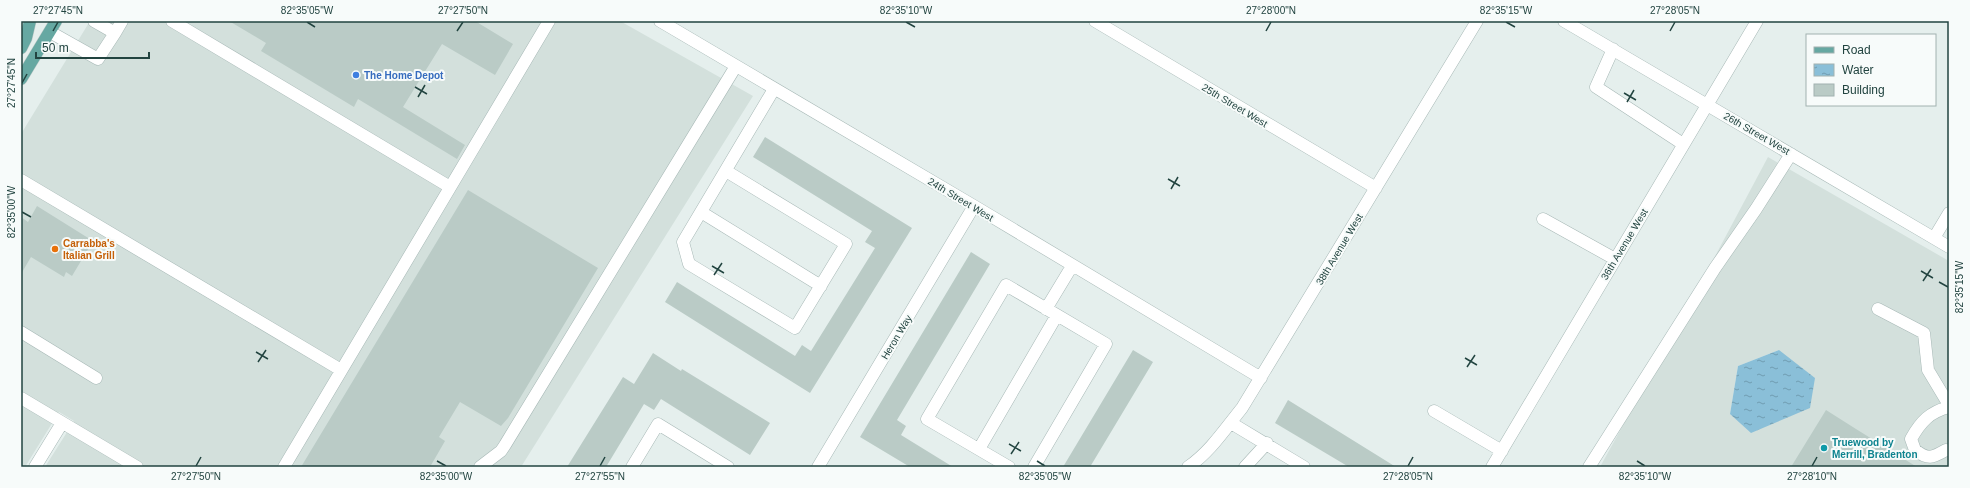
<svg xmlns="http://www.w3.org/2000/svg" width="1970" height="488" font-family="Helvetica,sans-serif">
<defs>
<pattern id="water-ripples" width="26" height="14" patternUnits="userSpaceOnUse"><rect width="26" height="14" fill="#8abfd8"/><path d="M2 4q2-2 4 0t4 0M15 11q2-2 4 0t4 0" fill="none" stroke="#709db1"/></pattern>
</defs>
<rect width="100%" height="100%" fill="#e5efed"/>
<!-- built -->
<path fill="#d3e0dc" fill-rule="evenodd" d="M90,21h530l133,75 -232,371h-476l29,-46 -15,-9 -34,55h-4v-333z
M1768,157l181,104v206h-349l81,-147zM1779,350l-49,64 8,-48z"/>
<!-- water -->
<path fill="url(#water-ripples)" d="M1779,350l36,28 -5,30 -59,25 -21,-19 8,-48z"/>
<!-- building -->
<path fill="#bacbc6" d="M229,21h246l38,23 -18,31 -53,-31 -39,63 62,38 -8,14 -99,-60 -4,8 -93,-56 5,-8z
M765,137l147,91 -102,165 -145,-91 12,-20 118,74 7,-11 9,6 64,-103 -10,-6 7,-11 -119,-74z
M468,190l130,78 -90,150 -7,8 -41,-24 -21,35 6,4 -15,26h-129z
M37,206l56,35 -21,35 -6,-4 -2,5 -33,-20 -10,17v-57l7,5z
M971,252l19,12 -93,156 9,6 -5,9 52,32h-43l-50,-30z
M1133,350l20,12 -63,105h-27z
M653,353l28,18 1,-2 88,54 -20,32 -89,-56 -7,11 -10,-6 -38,63h-39l56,-90 11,7z
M1288,400l108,67h-47l-74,-44z
M1826,410l30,19 61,38h-126z"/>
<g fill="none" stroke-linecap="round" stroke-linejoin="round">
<!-- minor casing -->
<g stroke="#a7b8b6" stroke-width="13">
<path id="minor" d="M94,21l21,12 7,-12
M172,21l278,166
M660,21l314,185 287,172
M1095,21l281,167
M1564,21l385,226
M50,32l48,27 17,-26
M1613,49l-17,38 87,57
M726,171l120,73 -51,84 -106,-64 -6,-22 91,-153
M21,180l320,190
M701,212l120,74
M1543,219l72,40
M1934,238l15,-25
M1046,309l26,-43
M1878,309l46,24 4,37 21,35
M21,332l75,46
M21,398l116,69
M1434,411l68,40
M1231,423l73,44
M979,449l78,-134
M1946,450c-14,8 -18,10 -31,0l-4,-11c10,-18 19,-27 38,-32
M35,467l27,-44
M284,467l265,-446
M480,467l21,-16 4,-6 231,-379
M632,467l26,-43 70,43
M818,467l156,-261
M1009,467l-82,-48 79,-134 100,59 -72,123
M1188,467c22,-15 37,-38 54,-59l235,-387
M1245,467l22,-24
M1492,467l265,-446
M1589,467l126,-199 41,-59 35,-55"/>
</g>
<!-- major casing -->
<g stroke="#c1cbca" stroke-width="13">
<path id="major" d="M21,48l5,-10 4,-17
M21,79l35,-58"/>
</g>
<!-- minor -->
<use href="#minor" stroke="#fff" stroke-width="12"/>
<!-- major -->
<use href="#major" stroke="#66a8a2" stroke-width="12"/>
</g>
<!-- ticks -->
<path fill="none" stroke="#224440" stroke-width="1.5" d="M307,22l8,5M906,22l9,5M1506,22l9,5M53,31l5,-9M457,31l6,-9M1266,31l5,-9M1670,31l5,-9M22,83l5,-9M415,87l12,7M1624,93l12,7M418,97l7,-12M1627,102l7,-12M1168,179l12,7M1171,189l7,-12M22,212l9,5M712,266l12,7M1921,271l12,7M714,275l8,-12M1923,281l8,-12M1939,282l9,5M256,352l12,7M1465,358l12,7M258,362l8,-12M1467,367l8,-12M1009,444l12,7M1011,454l8,-12M437,461l9,5M1037,461l8,5M1637,461l8,5M196,466l5,-9M600,466l5,-9M1408,466l5,-9M1812,466l5,-9"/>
<!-- markers -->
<circle fill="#3f7fe0" stroke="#f7fbfa" stroke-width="1.5" cx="356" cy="75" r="4"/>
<circle fill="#e8710a" stroke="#f7fbfa" stroke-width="1.5" cx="55" cy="249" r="4"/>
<circle fill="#0f9aa8" stroke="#f7fbfa" stroke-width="1.5" cx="1824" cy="448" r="4"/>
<g text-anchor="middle" stroke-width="4" stroke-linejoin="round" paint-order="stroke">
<!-- shop labels -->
<g font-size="10" font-weight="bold" fill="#366cbe" stroke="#f7fbfa" text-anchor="start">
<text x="364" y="79">The Home Depot</text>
</g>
<!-- street labels -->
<g font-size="10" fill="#224440" stroke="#f7fbfa">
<text transform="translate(1235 105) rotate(31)" y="4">25th Street West</text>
<text transform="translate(1757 133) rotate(30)" y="4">26th Street West</text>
<text transform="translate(961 199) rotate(31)" y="4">24th Street West</text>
<text transform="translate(1624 244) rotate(-59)" y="4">36th Avenue West</text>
<text transform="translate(1339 249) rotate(-59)" y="4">38th Avenue West</text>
<text transform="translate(896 337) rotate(-59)" y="4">Heron Way</text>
</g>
<!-- food labels -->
<g font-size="10" font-weight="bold" fill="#c56008" stroke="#f7fbfa" text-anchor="start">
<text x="63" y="247">Carrabba's<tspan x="63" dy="12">Italian Grill</tspan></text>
</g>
<!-- culture labels -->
<g font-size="10" font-weight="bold" fill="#0d838f" stroke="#f7fbfa" text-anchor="start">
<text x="1832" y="446">Truewood by<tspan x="1832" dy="12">Merrill, Bradenton</tspan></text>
</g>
</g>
<!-- border -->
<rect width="1970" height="488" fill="none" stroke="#f7fbfa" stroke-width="44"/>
<!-- legend -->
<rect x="1806" y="34" width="130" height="72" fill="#f7fbfa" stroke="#a2b2b0"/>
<rect x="1814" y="47" width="20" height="6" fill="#66a8a2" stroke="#a2b2b0"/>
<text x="1842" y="54" font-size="12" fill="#224440">Road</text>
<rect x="1814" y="64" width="20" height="12" fill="url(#water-ripples)" stroke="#a2b2b0"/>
<text x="1842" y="74" font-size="12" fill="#224440">Water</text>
<rect x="1814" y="84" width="20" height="12" fill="#bacbc6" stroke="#a2b2b0"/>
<text x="1842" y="94" font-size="12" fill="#224440">Building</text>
<!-- scale -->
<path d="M36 52v6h113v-6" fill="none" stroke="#224440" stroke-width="2"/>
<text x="42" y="52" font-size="12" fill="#224440" stroke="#f7fbfa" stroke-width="3" paint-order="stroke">50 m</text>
<rect x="22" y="22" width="1926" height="444" fill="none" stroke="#224440" stroke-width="1.5"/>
<g font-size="10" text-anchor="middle" fill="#224440">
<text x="58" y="14">27°27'45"N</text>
<text x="307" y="14">82°35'05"W</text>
<text x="463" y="14">27°27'50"N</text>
<text x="906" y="14">82°35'10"W</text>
<text x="1271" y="14">27°28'00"N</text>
<text x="1506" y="14">82°35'15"W</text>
<text x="1675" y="14">27°28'05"N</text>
<text transform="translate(11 83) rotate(-90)" y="4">27°27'45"N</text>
<text transform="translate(11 212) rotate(-90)" y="4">82°35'00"W</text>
<text transform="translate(1959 287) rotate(-90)" y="4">82°35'15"W</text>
<text x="196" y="480">27°27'50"N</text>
<text x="446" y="480">82°35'00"W</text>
<text x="600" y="480">27°27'55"N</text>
<text x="1045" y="480">82°35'05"W</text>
<text x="1408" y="480">27°28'05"N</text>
<text x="1645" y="480">82°35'10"W</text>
<text x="1812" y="480">27°28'10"N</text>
</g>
</svg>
